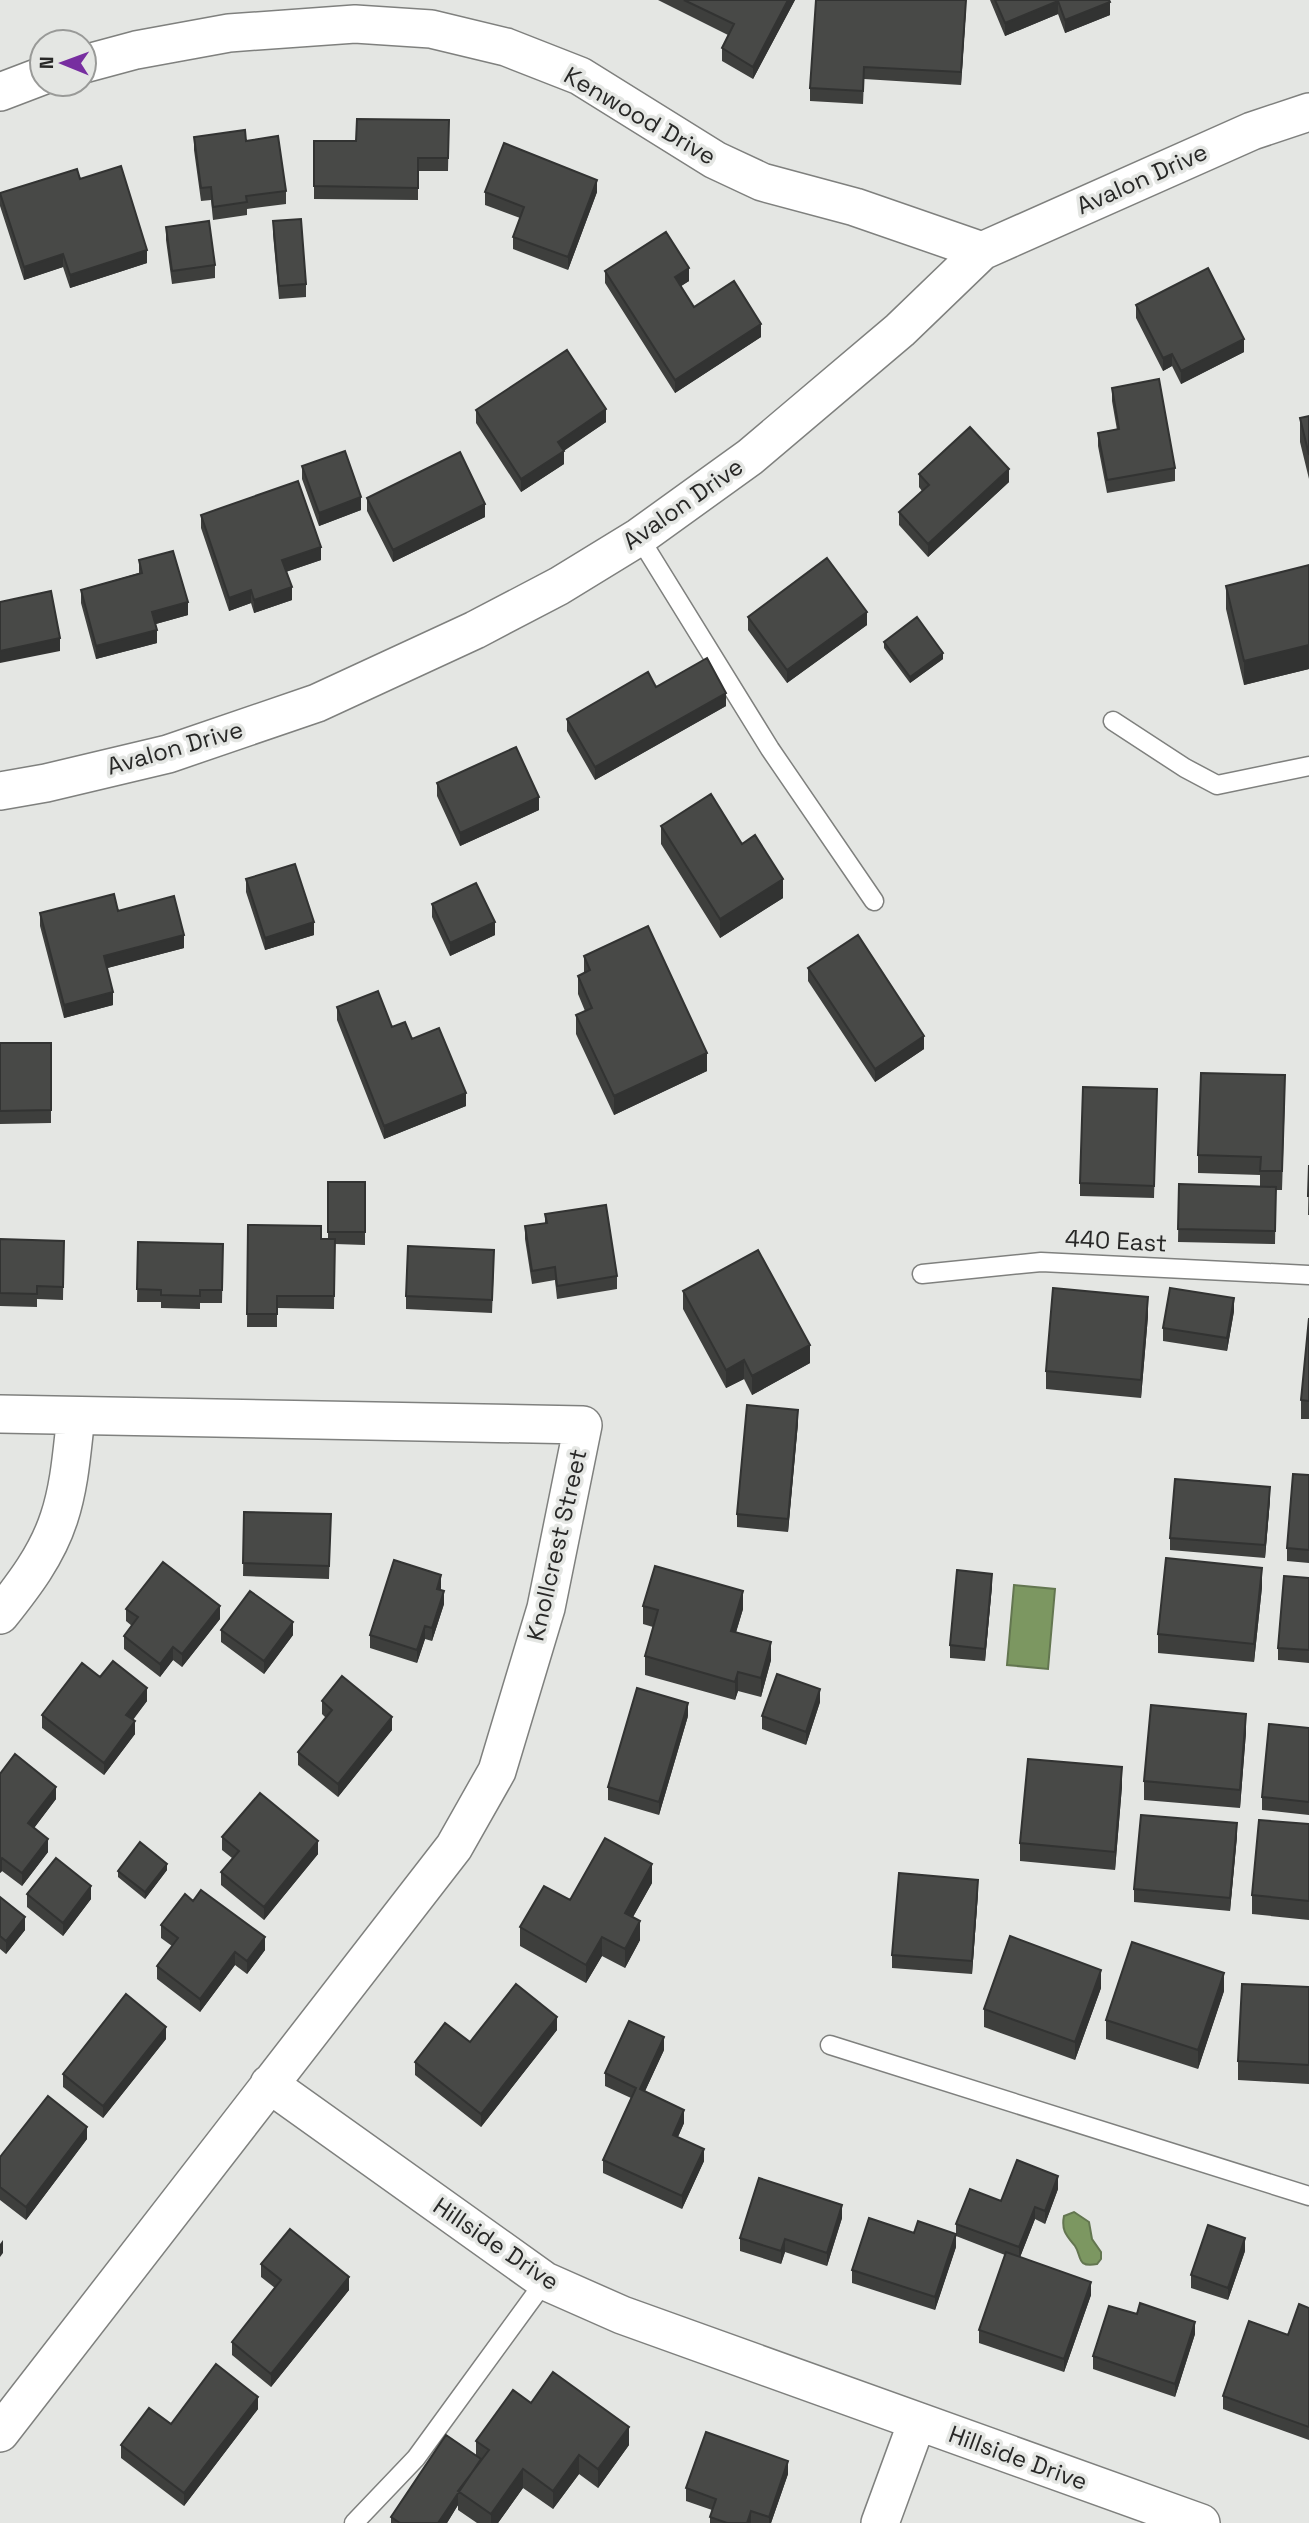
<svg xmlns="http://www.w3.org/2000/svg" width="1309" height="2523" font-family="'Space Grotesk',sans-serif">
<rect width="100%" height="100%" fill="#e4e6e3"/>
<!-- water -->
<path fill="#7c9761" stroke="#637650" stroke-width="2" d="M1014,1585l41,4 -7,80 -41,-4z
M1074,2212l15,10 3,17 9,13v7l-4,5c-21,4 -15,-8 -22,-18 -8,-10 -14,-15 -11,-30z"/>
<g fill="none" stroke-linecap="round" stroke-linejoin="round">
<!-- service casing -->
<g stroke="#7f807e" stroke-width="21">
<path id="service" d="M639,537l131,212 104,152
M1113,721l72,47 32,17 92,-19
M922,1274l119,-12 268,13
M830,2045l479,151
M354,2523l62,-65 129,-177"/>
</g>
<!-- minor casing -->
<g stroke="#7f807e" stroke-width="40">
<path id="minor" d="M84,64l52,-14 93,-17 126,-9 76,5 75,18 74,29 135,84 47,22 93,25 127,44
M0,92l42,-16
M0,791l46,-8 122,-29 149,-51 158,-73 84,-44 80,-49 111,-80 150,-127 82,-79 270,-120 57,-19
M0,1414l583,11 -37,183 -49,163 -43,76 -454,586
M0,1615c24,-30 47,-60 59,-97 11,-33 13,-69 17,-102
M269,2084l276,197 77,34 579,208
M880,2523l37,-101"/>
</g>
<!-- service -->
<use href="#service" stroke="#fff" stroke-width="18"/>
<!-- minor -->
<use href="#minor" stroke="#fff" stroke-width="37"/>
</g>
<!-- wall -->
<path fill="#3e3f3d" d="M658,0h137l-42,79 -31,-18v-13l6,-13z
M990,0h119l1,15 -45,18 -7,-19 -53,22z
M966,8l-5,77 -97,-6 -1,25 -53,-3v-13z
M449,120l-1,51h-30v29l-104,-1v-58h42z
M194,137l52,4 40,50v13l-39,5v6l-34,5 -2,-20 -10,1 -7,-51z
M80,179l67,84 -77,25 -7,-21 -39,13 -24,-74v-13z
M485,192h112l-29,78 -55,-21v-12l7,-19 -35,-13z
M273,221l33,63v13l-27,2 -6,-65z
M166,227l49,38v13l-43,6 -6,-44z
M605,271l84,10 -8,5 13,21 67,30 -86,56 -70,-110z
M1136,305l108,47 -63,32 -9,-18 -9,5 -27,-53z
M1112,388l63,80v13l-68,12 -9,-47v-13l19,-3 -5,-29z
M476,410l130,12 -43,29 1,13 -43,28 -45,-69z
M1309,416v63l-9,-37v-24z
M302,466l59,44 -42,16 -17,-47z
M919,474l90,8 -81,75 -29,-32v-13l23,-21 -3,-4z
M367,498l118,19 -92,45 -26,-51z
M201,515l120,45 -35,12 6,28 -38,13 -3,-10 -22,8 -28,-83z
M139,560l49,55 -32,9 1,19 -61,16 -15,-56v-13l58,-17z
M1309,565v104l-65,16 -18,-76v-23z
M748,617l119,8 -80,58 -39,-53z
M884,642l59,17 -33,24 -26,-35z
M726,706l-131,74 -28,-49v-12z
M437,783l102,27 -79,36 -23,-50z
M661,826l81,18 41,54 -63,40 -59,-94z
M246,879l68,56 -49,15 -19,-58z
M432,904l63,31 -45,21 -18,-39z
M118,911l66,37 -77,20 6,37 -49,13 -24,-92v-13z
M584,956l123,115 -93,44 -38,-81v-19l9,-4 -7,-17v-18l6,-3z
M808,968l116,81 -49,33 -67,-101z
M337,1007l75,32 54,67 -82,33 -47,-119z
M0,1043h51v80l-51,1z
M1157,1089l-3,109 -74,-2v-13z
M1285,1094l-3,96h-6l-1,54 -97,-2 1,-58 81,2v-11l-62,-2v-18z
M1309,1165v50h-1z
M328,1182h37v63l-30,-1 -1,65 -57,-1v19h-30l1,-102 80,14z
M545,1214l72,62v13l-60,10 -2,-19 -23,4 -7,-45v-13l20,-3z
M0,1239l64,2 -1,59 -26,-1v8l-37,-1z
M138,1242l85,2 -1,59h-22v6l-39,-1v-6h-24z
M494,1263l-2,50 -86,-4v-13z
M683,1291l127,72 -58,32 -8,-16 -18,9 -43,-79z
M1234,1311l-7,40 -64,-10v-13z
M1148,1316l-7,82 -95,-9v-18z
M1309,1318v101h-8v-19z
M798,1423l-10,109 -51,-5v-13z
M1309,1475v88l-22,-2v-13z
M1270,1500l-5,58 -95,-8v-12z
M244,1512l87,2 -2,65 -86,-3z
M1309,1578v85l-31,-3v-12z
M992,1586l-7,75 -35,-3v-13z
M1262,1587l-8,75 -96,-9v-19z
M441,1588v2l3,14 -12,37 -7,-2 -8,24 -47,-15v-13z
M643,1606l100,3 -7,23 35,28 -10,37 -23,-6 -3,9 -90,-25v-19l8,-29 -10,-3z
M126,1609l94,10 -38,48 -9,-7 -13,17 -36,-28v-13l8,-10 -6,-5z
M221,1630l72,5 -29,39 -43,-32z
M100,1677l47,24 -14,19 2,14 -31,41 -62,-47v-13z
M322,1701l70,29 -54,67 -40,-32v-13l28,-34 -4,-4z
M820,1702l-14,43 -44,-16v-13z
M688,1716l-29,99 -51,-15v-13z
M1309,1728v87l-47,-5v-13z
M1246,1732l-6,76 -96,-8v-19z
M0,1774l56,25 -22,29 14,24 -26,34 -20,-15 -2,2z
M1122,1786l-7,84 -95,-9v-18z
M1309,1824v96l-57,-6v-19z
M1237,1836l-7,75 -96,-9v-13z
M222,1837l96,17 -54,66 -43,-35v-13l11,-14 -10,-8z
M167,1870l-22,29 -27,-22v-6z
M652,1883l-19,34 7,23 -15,28 -23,-12 -16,27 -66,-37v-19l50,-27z
M978,1893l-6,81 -80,-6v-13z
M27,1894l64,5 -28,37 -36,-29z
M0,1897l25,33 -19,24 -6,-5z
M193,1901l72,49 -18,24 -12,-9 -35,47 -43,-33v-13l15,-20 -11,-8v-13z
M1309,1987v97l-71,-4v-19z
M1101,1988l-26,72 -91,-33v-18z
M1224,1991l-26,78 -92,-30v-19z
M557,2030l-76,97 -66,-52v-13l55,-20z
M166,2039l-63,79 -40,-31v-13z
M664,2050l-19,41 39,32 -6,14 26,24 -22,48 -79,-36v-13l28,-62 -26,-12v-13z
M87,2139l-61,81 -26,-20v-43z
M1058,2189l-13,35 -10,-5 -15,38 71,38 -27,77 -85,-29v-13l26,-75 -49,-19v-12l45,-23z
M842,2218l-15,48 -42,-14 -4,12 -41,-13v-13z
M956,2247l-21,63 -83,-27v-13z
M1245,2251l-17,49 -37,-12v-13z
M261,2264l88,26 -78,97 -39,-32v-13l43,-54 -14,-11z
M1309,2308v132l-86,-31v-13l65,-61z
M1137,2314l58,20 -20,63 -82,-28v-13z
M531,2403l98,42 -31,43 -19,-14 -26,35 -30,-21 -25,35h-21l-19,-13v-5l-11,18h-56v-6l85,-61v-15z
M258,2409l-74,97 -63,-48v-13l50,-21z
M788,2474l-17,49h-61v-6l2,-7 -26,-9v-13z"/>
<!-- shaded-wall -->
<path fill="#323332" d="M788,0h7l-42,79v-12z
M966,0v8l-5,77v-13z
M1058,1v13l-53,22v-13z
M1110,2v13l-45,18v-13z
M597,180v12l-29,78v-13z
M147,250v13l-77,25v-13z
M63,254v13l-39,13v-13z
M689,268v13l-14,9v-13z
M761,324v13l-86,56v-13z
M1244,339v13l-63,32v-13z
M1172,354v12l-9,5v-13z
M606,409v13l-48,33v-13z
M564,451v13l-43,28v-13z
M1009,469v13l-81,75v-13z
M361,497v13l-42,16v-13z
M485,504v13l-92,45v-12z
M321,547v13l-39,13v-13z
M292,587v13l-38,13v-13z
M251,590v13l-22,8v-13z
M188,602v13l-36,10v-13z
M867,612v13l-80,58v-13z
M157,630v13l-61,16v-13z
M60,638v13l-60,12v-12z
M1309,645v24l-65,16v-24z
M943,653v6l-33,24v-6z
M726,693v13l-131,74v-13z
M539,797v13l-79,36v-13z
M783,879v19l-63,40v-19z
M314,922v13l-49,15v-12z
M495,922v13l-45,21v-13z
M184,935v13l-80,21v-13z
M113,992v13l-49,13v-13z
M924,1036v13l-49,33v-13z
M707,1053v18l-93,44v-19z
M466,1093v13l-82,33v-13z
M1148,1297v19l-7,82v-18z
M1234,1298v13l-7,40v-13z
M810,1345v18l-58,32v-19z
M744,1360v19l-18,9v-18z
M798,1410v13l-10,109v-13z
M1270,1487v13l-5,58v-13z
M1262,1568v19l-8,75v-18z
M992,1574v12l-7,75v-12z
M441,1575v13l-4,14v-13z
M444,1591v13l-12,37v-13z
M743,1591v18l-12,40v-18z
M220,1606v13l-38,48v-13z
M293,1622v13l-29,39v-13z
M425,1626v13l-8,24v-13z
M771,1642v18l-10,37v-19z
M173,1647v13l-13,17v-13z
M738,1672v19l-3,9v-18z
M147,1688v13l-21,27v-13z
M820,1689v13l-14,43v-13z
M688,1703v13l-29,99v-13z
M1246,1714v18l-6,76v-18z
M392,1717v13l-54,67v-13z
M135,1721v13l-31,41v-12z
M1122,1767v19l-7,84v-18z
M56,1787v12l-28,37v-13z
M1237,1823v13l-7,75v-13z
M48,1839v13l-26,34v-13z
M318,1841v13l-54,66v-13z
M2,1858v13l-2,2v-13z
M167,1864v6l-22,29v-7z
M652,1864v19l-27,48v-18z
M978,1880v13l-6,81v-13z
M91,1886v13l-28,37v-13z
M25,1917v13l-19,24v-13z
M640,1921v19l-15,28v-19z
M265,1937v13l-18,24v-13z
M602,1937v19l-16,27v-18z
M235,1952v13l-35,47v-13z
M1101,1970v18l-26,72v-18z
M1224,1973v18l-26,78v-19z
M557,2017v13l-76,97v-13z
M166,2027v12l-63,79v-12z
M664,2037v13l-24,52v-13z
M684,2110v13l-11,25v-13z
M87,2127v12l-61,81v-13z
M704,2149v12l-22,48v-13z
M1058,2176v13l-13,35v-13z
M842,2205v13l-15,48v-13z
M1035,2207v12l-16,41v-13z
M956,2234v13l-21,63v-13z
M1245,2238v13l-17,49v-12z
M785,2239v13l-4,12v-13z
M3,2240v13l-3,4v-13z
M349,2277v13l-78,97v-13z
M1091,2282v13l-27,77v-13z
M1195,2322v12l-20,63v-13z
M258,2397v12l-74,97v-13z
M629,2427v18l-31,43v-19z
M579,2455v19l-26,35v-18z
M788,2461v13l-17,49h-2v-6z
M523,2469v19l-25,35h-7v-9z
M458,2493v12l-11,18h-9z
M751,2511v12h-4z"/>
<!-- building -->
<path fill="#484947" stroke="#323332" stroke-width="2" d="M684,0h104l-35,67 -31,-19 12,-24z
M816,0h150l-5,72 -97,-5 -1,24 -53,-3z
M995,0h114l1,2 -45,18 -7,-19 -53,22z
M357,119l92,1 -1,38h-30v30l-104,-2v-45h42z
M245,130l1,11 32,-5 8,55 -40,5 1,6 -34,5 -2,-20 -10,1 -7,-51z
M504,143l93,37 -29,77 -55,-20 11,-30 -39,-15z
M121,166l26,84 -77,25 -7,-21 -39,13 -24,-74 77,-24 3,10z
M301,219l5,65 -27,2 -6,-65z
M209,221l6,44 -43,6 -6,-44z
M666,232l23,36 -14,9 19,30 40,-26 27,43 -86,56 -70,-109z
M1208,268l36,71 -63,32 -9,-17 -9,4 -27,-53z
M567,350l39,59 -48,33 6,9 -43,28 -45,-69z
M1159,379l16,89 -68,12 -9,-47 21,-4 -7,-41z
M1309,416v39l-9,-37z
M970,427l39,42 -81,75 -29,-32 30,-27 -10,-11z
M345,451l16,46 -42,16 -17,-47z
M460,452l25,52 -92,46 -26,-52z
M298,481l23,66 -39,13 10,27 -38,13 -3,-10 -22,8 -28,-83z
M173,551l15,51 -36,10 5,18 -61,16 -15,-56 61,-17 -3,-13z
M827,558l40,54 -80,58 -39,-53z
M1309,565v80l-65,16 -18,-75z
M51,591l9,47 -60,13v-49z
M917,617l26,36 -33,24 -26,-35z
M707,658l19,35 -131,74 -28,-48 81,-47 8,15z
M516,747l23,50 -79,36 -23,-50z
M711,794l31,50 13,-9 28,44 -63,40 -59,-93z
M295,864l19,58 -49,16 -19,-59z
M476,883l19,39 -45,21 -18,-39z
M114,894l4,17 56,-15 10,39 -80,21 9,36 -49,13 -24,-92z
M648,926l59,127 -93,43 -38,-81 16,-7 -14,-32 12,-6 -6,-14z
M858,935l66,101 -49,33 -67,-101z
M378,991l14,36 13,-5 7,17 27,-11 27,65 -82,33 -47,-119z
M0,1043h51v67l-51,1z
M1201,1073l84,2 -3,96h-22l1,-14 -63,-2z
M1083,1087l74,2 -3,97 -74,-3z
M1309,1165v31h-1z
M328,1182h37v50h-37z
M1179,1184l97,3 -1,44 -97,-2z
M606,1205l11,71 -60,10 -2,-19 -23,4 -7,-45 22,-3 -2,-9z
M248,1225l73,1v13h14l-1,57h-57v18h-30z
M0,1239l64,2 -1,46 -26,-1v8l-37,-1z
M138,1242l85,2 -1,46h-22v6l-39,-1v-5l-24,-1z
M408,1246l86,4 -2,50 -86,-4z
M758,1250l52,95 -58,31 -8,-16 -18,10 -43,-79z
M1053,1288l95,9 -7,83 -95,-9z
M1170,1288l64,10 -7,40 -64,-10z
M1309,1318v83l-8,-1z
M747,1405l51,5 -10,109 -51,-5z
M1293,1474l16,1v75l-22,-2z
M1175,1479l95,8 -5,58 -95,-7z
M244,1512l87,2 -2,52 -86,-3z
M1166,1558l96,10 -8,76 -96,-10z
M394,1560l47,15 -4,14 7,2 -12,37 -7,-2 -8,24 -47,-15z
M163,1562l57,44 -38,48 -9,-7 -13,17 -36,-28 14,-19 -12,-8z
M655,1566l88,25 -12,40 40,11 -10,36 -23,-6 -3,10 -90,-26 13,-46 -15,-4z
M957,1570l35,4 -7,75 -35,-4z
M1284,1576l25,2v72l-31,-2z
M250,1591l43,31 -29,39 -43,-31z
M113,1661l34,27 -21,27 9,6 -31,42 -62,-48 40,-52 18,14z
M777,1674l43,15 -14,43 -44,-16z
M342,1676l50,41 -54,67 -40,-32 34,-42 -10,-9z
M637,1688l51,15 -29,99 -51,-15z
M1151,1705l95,9 -6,76 -96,-9z
M1269,1724l40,4v74l-47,-5z
M15,1754l41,33 -28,36 20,16 -26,34 -20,-15 -2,2v-86z
M1028,1759l94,8 -7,85 -95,-9z
M260,1793l58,48 -54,66 -43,-35 18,-21 -17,-14z
M1141,1815l96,8 -7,75 -96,-9z
M1259,1820l50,4v77l-57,-6z
M605,1838l47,26 -27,49 15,8 -15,28 -23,-12 -16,28 -66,-38 24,-41 26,14z
M140,1842l27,22 -22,28 -27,-21z
M56,1858l35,28 -28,37 -36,-29z
M899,1873l79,7 -6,81 -80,-6z
M201,1890l64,47 -18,24 -12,-9 -35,47 -43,-33 21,-28 -17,-13 24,-31 8,7z
M0,1897l25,20 -19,24 -6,-5z
M1010,1936l91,34 -26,72 -91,-33z
M1132,1942l92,31 -26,77 -92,-30z
M516,1984l41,33 -76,97 -66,-52 30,-39 25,19z
M1242,1984l67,3v78l-71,-4z
M126,1994l40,33 -63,79 -40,-32z
M629,2021l35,16 -24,52 44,21 -11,25 31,14 -22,47 -79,-36 33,-72 -31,-15z
M48,2096l39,31 -61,80 -26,-20v-30z
M1017,2160l41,16 -13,35 -10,-4 -16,40 -63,-23 14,-35 31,12z
M759,2178l83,27 -15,48 -42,-14 -4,12 -41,-13z
M869,2218l45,15 4,-12 38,13 -21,63 -83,-27z
M1208,2225l37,13 -17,50 -37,-13z
M290,2229l59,48 -78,97 -39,-32 49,-62 -20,-16z
M1006,2252l85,30 -27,77 -85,-29z
M1140,2303l55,19 -20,62 -82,-28 16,-50 28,8z
M1299,2304l10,4v119l-86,-31 26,-75 39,14z
M216,2364l42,33 -74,96 -63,-48 28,-37 22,16z
M553,2372l76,55 -31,42 -19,-14 -26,36 -30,-22 -32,45 -33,-23 31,-41 -13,-9 37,-51 18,13z
M706,2432l82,29 -19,56 -18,-6 -4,12h-20l-17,-6 6,-18 -30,-11z
M446,2435l35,24 -43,64h-38l-9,-6z"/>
<g text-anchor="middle" stroke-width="7" stroke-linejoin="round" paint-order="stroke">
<!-- street labels -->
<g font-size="24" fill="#282827" stroke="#e4e6e3">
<text transform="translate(640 116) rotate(30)" y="8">Kenwood Drive</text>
<text transform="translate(1142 179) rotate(-24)" y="8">Avalon Drive</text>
<text transform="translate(683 504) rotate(-35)" y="8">Avalon Drive</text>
<text transform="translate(175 748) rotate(-16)" y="8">Avalon Drive</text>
<text transform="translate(1116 1241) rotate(3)" y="8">440 East</text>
<text transform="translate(557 1545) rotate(-77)" y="8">Knollcrest Street</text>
<text transform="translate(496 2244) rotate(34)" y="8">Hillside Drive</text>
<text transform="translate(1018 2458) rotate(20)" y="8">Hillside Drive</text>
</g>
</g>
<!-- north arrow -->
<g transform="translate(63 63) rotate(271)"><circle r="33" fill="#e4e6e3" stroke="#999a98" stroke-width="2"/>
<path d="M0-5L12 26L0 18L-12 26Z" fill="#772ea0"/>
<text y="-10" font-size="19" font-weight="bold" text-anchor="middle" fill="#282827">N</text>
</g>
</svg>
